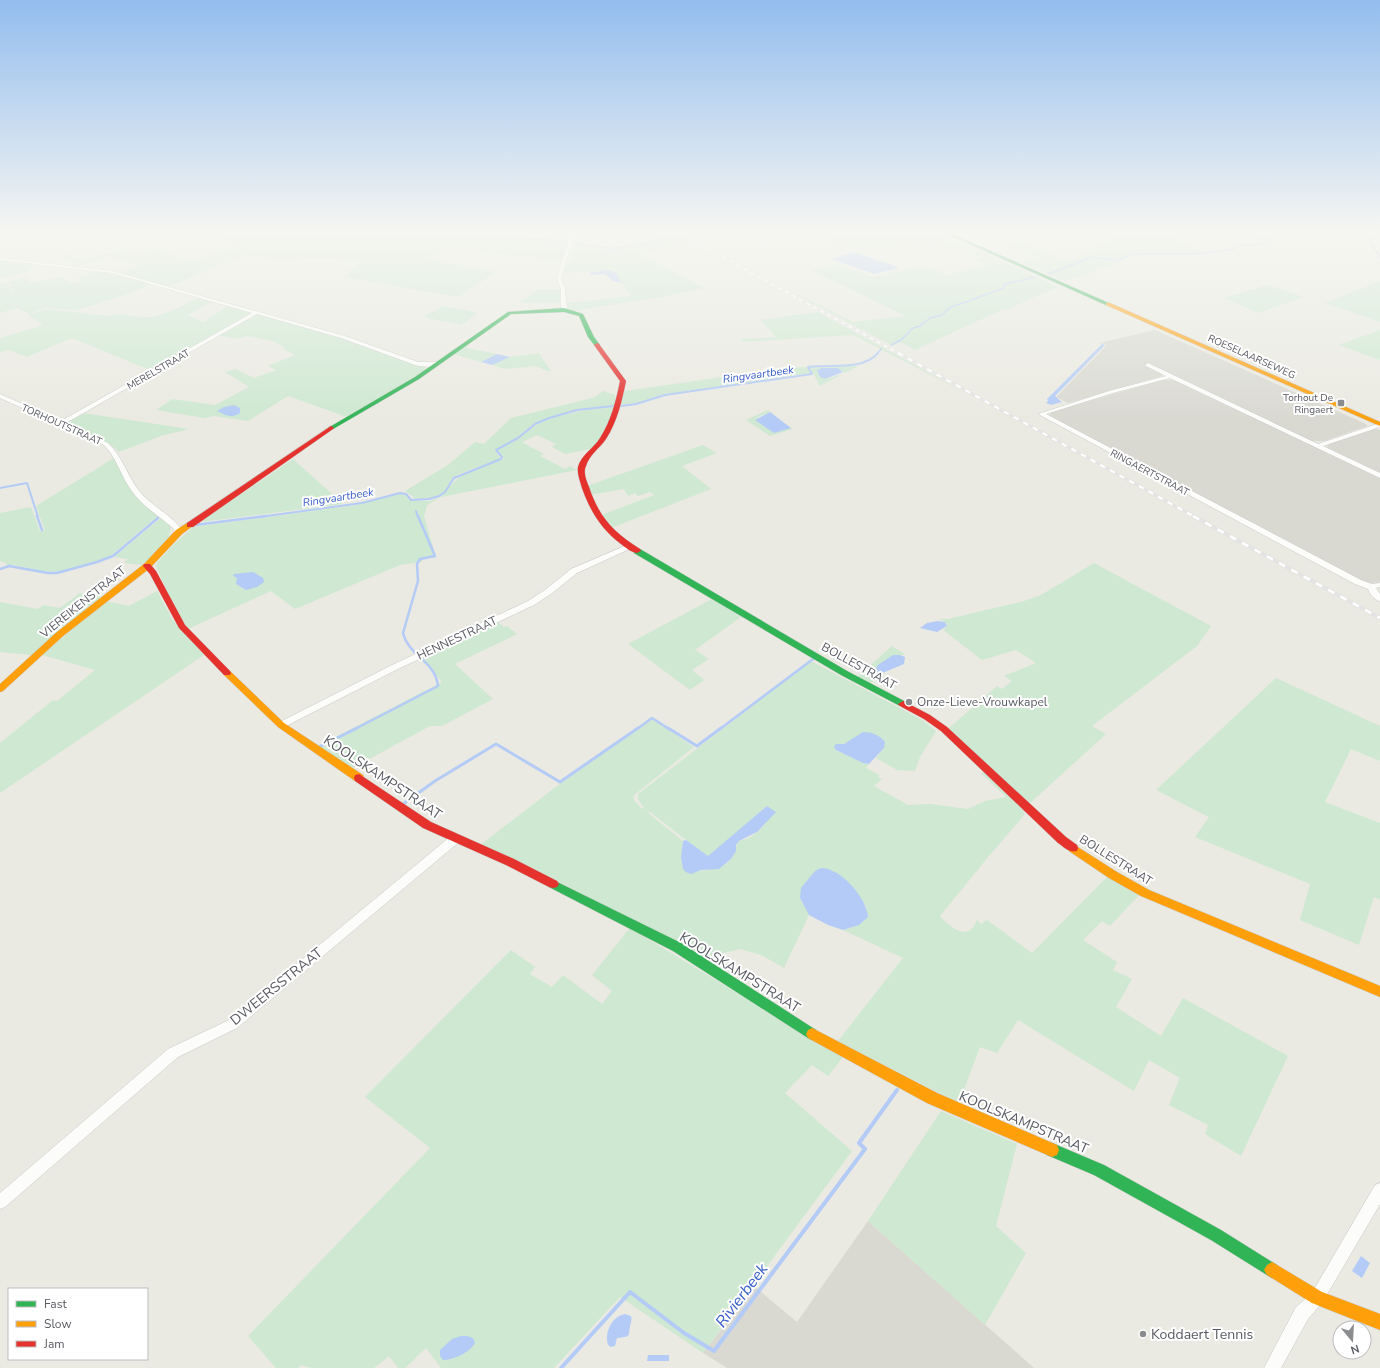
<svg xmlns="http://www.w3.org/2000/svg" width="1380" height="1368" font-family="'Nunito Sans',sans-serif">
<rect width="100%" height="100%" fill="#eaeae2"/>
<!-- industrial -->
<path fill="#d9d9d2" d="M1155,330l211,94 1,2 -43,15h-13l-163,-77 -3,1 15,7 2,2v2l-94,27 -12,-6 51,-52 -8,-2z
M1163,380h10l207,98v104l-8,1 -8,-1 -314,-166v-2l3,-3z
M1375,429l5,1v44l-51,-25 -2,-3 2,-2z
M868,1221l166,147h-307l-24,-15 51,-67 43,36z"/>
<!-- green -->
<path fill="#cee8d1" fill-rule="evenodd" d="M198,230h58l20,3h89l202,9 -3,10v8l-2,1 -65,-7 -43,-8 -27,13 69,13 -38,25 -114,-20 17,-16 -29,-3 -60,1 -27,-4 -78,32 -47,-14 20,-8 -32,-8 -32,10h-6l5,-4 -17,-6 17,-4 2,1 -9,2 7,3h9l40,-9 11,4 19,-5 37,13 49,-18z
M265,230h153l-5,4 -117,-2z
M709,230h60l-76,8 -7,-4z
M811,230h122l20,8 -38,7 -64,3z
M1096,230l68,1 37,22 -59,1h-9l-17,6 5,2 -38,14 -18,5 -44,-19 18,-4 -33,-13 14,-3 48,20 50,-24z
M678,235l10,5 -47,15 64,33 -44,9 -83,13h-5l-5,-2 -1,-5 64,-7 -18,-27 -50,5 8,-15 2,-15 41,5 49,-8v-3z
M956,240l102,47 -50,22h-4l-89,41 -15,-8 -7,4 -117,-62 77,38 53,-6 -95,-46 25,-6 37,13 50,-11 25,9 38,-11 -13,-5 8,-2 -21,-9 -9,2 -15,-7z
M0,260l36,5 -11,8 -25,6z
M99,271l11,2 41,11 -22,10 -52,16 -31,-2 -17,6 -11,-6 -18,5v-26l9,-2 5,12 -3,-13 -11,3v-5l2,1 23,-5 6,5 30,-6 10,7 11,-4 -5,-3z
M1380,281v41l-55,-19z
M1267,285l37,12 -46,16 -34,-15z
M537,289l23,1v13h-40z
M198,298l14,4 -24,13 15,7 25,-16 23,7 -99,58 -80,-33 -45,19 -19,-7 -8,3v-15l43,-13 -15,-10 19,-6 61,7c13,-5 27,2 41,1 12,0 37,-13 49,-19z
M443,306l35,7 -17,12 -38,-8z
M818,312l148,81 -113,-58 -110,7 -3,-3 36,-2 -15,-17z
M257,314l81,23 87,30 -1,2h4l-81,48 -59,-21 -40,25 -34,-5 -10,2 -48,-8 16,-11 43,6 34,-18 -24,-15 11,-3 18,9 22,-8 -8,-4 27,-11 -13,-7 3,-1 -13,-6 -25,-5 -10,3 -20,-4z
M1380,330v30l-42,-15z
M463,347l34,7 -16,8 -28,-8z
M539,353l12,18h-4l-11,-5 -31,3 -13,-4 18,-8z
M829,366h30l-14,7 -7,-5 -20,1 8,10 17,-5 -23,12 -7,-13 -147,21 -31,9 -16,2 6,-14 159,-23z
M603,391l12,4v10l-38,5 -29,8 -15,6 -18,15 -21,11 5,6 1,5 4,-3 -6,-7 2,-4 18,-8 14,-12 19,-9 39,-9 24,-3 -7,19 -13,23 -29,6 -13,-7 4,-3 -19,-9 -15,7 22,12 -4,2 25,13 5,-3 7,4 -136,27 -14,8 -3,11 12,41 -12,2 -3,3 -21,3 -105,44 -24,-18 -83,38 -17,-29 -15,-34 1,-3 15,-17 21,-19 164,-22 42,-11h6l4,6 4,1h17l10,-4 21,-22 35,-13 -2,-1 -35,13 -6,4 -9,14 -6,3 -8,3 -14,1 -11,-8 43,-26 27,-23 9,2 27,-26 77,-19 7,-2z
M768,410l2,2 -14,6 18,15 17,-5 2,1 -23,7 -24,-16z
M83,413l106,16 -28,7 -42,16c-14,-14 -35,-20 -52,-27l-1,-2z
M703,445l14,8 -35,13 29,23 -100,39 -12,-12 55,-21 -4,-3 -12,4 -3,-3 -7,3 -4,-7 -34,6 -3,-9z
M114,458c13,28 19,39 44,58l-49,41 -4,1 -45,14 -19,-1 -27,-6h-8v-2l-6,-2v-48l31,-6 9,24 5,-1 -9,-24z
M293,459l50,45 -143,18z
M161,518l10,8 -2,11 -26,28 -19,-2 4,-4 -14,-2z
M1094,563l117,63 -14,20 -105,80 14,8 -78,71 -80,-76 49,-43 5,3 10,-8 -8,-5 32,-13 -20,-13 -34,10 -39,-30 3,-2 1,-4 -3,-3 -6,-2h10l76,-18 17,-6z
M157,591l15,28 32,36 -204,138v-50l53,-43 4,1 38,-31 -53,-15 63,-54 24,5z
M80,593l22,4 -70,58 -32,-3v-50l38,7 6,-4 16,3z
M712,599l29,18 -46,33 14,9 -17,11 12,10 -14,10 -62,-46z
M498,622l6,5 3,-1 10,8 -62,30 38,35 -51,27h-12l-79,43 -35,-22 126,-65 -21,-24z
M892,646l13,8 -12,4 -14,15 6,4 -17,7 -12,-6z
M811,661l113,60 12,10 -16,26 -5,14 -18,-1 -21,-12 8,-10 -48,-4v6l27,13 6,1 -3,4 13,7 -1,2 4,2 -8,7 34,19 22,-1 38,5 17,-8 21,-4 -25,-24 3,-1 42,38 -3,2 2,2 -36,42 -49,60c11,12 28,27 37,4l4,4 6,-4 45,33 75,-76 32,18 -29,31 -8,-5 -19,19 34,22 -4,8 19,9 -16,28 45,29 22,-38 105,58 -47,100 -36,-22 3,-9 -39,-20 11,-27 -31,-18 -15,31 -116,-71 -21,33 -17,-6 -21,56 -121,-62 65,-83 -60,-28 8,-2 13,-7 3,-13c-10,-20 -24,-33 -46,-40 -13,7 -16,17 -21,30l9,17 -25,53 -23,-13 -21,-6 -17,4 -8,12 -236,-119 74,-57 96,-68 4,-1 41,27 -61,49 1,4 8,9 2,-1 -6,-9v-5zM767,806l-1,17c-6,7 -11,12 -19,16 -3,1 -7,1 -9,3 -2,2 -2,11 -7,17 -12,13 -25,9 -40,14l-8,-4 -2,-12 2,-16 -35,-28 2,-1 58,45z
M1276,678l104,48v35l-29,-12 -26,53 55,21v77l-6,-3 -15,48 -59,-25 10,-36 -115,-47 14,-20 -53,-27z
M630,928l213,129 -15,19 -16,-11 -27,28 67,58 -149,202 -83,-56 -66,71h-113l-15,-20 -21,20h-7l-9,-12 -15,12h-62l-11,-3 -3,3h-22l-28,-32 182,-188 -65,-51 146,-147 24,17 -5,7 22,13 11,-12 39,29 10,-13 -20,-16z
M941,1111l76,33 -21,82 30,27 -41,72 -117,-104z"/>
<!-- water -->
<path fill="#b3cbf6" d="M855,252l45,16 -26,6 -43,-15z
M606,270l9,2 7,11 -9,-2 -8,-7 -15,1 -1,-2z
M1102,344l3,1 -50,51 7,6 -11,3 -5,-2 2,-2 -1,-2z
M497,354l13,3 -18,8 -11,-3z
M822,368h16l5,4 -18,7 -5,-2 -3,-7z
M234,405l6,3v5c-9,6 -15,2 -23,-2l7,-4z
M770,412l21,16 -17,5 -19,-13z
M253,572l10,6 1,4 -7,5 -11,3 -10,-6 1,-6 -4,-2 1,-2z
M938,621l7,1 2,4 -10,6 -17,-4 7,-5z
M893,655h7l5,2 -1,7 -24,10 -7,-2 5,-7z
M863,732c8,0 17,3 22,10l-1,6 -15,16 -6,-1 -27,-13 -2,-3 2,-3h8z
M767,806l9,6 -19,20 -18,9 -3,4v6l-5,8 -12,10 -18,1 -10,4 -5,-2 -3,-3 -2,-12 2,-16 3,-1 22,16z
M821,868c20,0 46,30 47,49l-9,8 -16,5 -15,-5 -19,-10 -9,-17 1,-10 14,-17z
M1361,1256l9,7 -8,15 -10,-7z
M625,1314l6,2c1,4 0,6 -1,10 -2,12 1,10 -13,12l-2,8 -4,1 -3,-2c-4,-12 4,-29 17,-31z
M461,1336h6l6,2 2,5c-5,9 -21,17 -32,17l-3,-4v-6l12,-11z
M648,1355h21v6h-22z"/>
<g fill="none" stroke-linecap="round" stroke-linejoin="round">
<!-- stream-far4 -->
<path stroke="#b3cbf6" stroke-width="1.5" d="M263,230l18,2h83l204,9
M1164,230h16
M1190,230h26
M1233,230l33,7
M1380,231l-4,1 -7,8 11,17
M684,233l23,-3
M574,241l5,3 35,5 48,-9 -2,-2 18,-4
M1048,274l38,-14 3,-3 29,3 13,-5 13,-1h56l33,-5 10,-4 23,-1 -5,-4 7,-3 57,-7
M891,345l10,-5 12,-12 7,-2 10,-8 12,-3 7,-7 55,-20 1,-4 30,-7
M877,354l4,-5"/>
<!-- stream-far3 -->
<path stroke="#b3cbf6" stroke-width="2" d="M621,406l15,-2 29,-9 147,-21 -4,-7c21,-3 55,4 70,-14
M0,488l27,-5 11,34
M416,511l2,6
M259,517l103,-14 38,-10 6,1 5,6 18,-1 10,-3 6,-4 9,-14 47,-19 1,-2 -6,-7 22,-12 17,-14 14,-6 28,-8 36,-4"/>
<!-- stream-far2 -->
<path stroke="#b3cbf6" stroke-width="2.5" d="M37,516l5,14
M195,525l71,-9
M0,569l9,-3 39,7h9l40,-11 16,-6 45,-38
M355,729l83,-43c-3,-26 -29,-29 -35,-53l15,-52 -1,-17 3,-5 15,-3 -17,-40
M637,729l15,-11 17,11
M720,729l93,-70"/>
<!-- stream-far1 -->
<path stroke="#b3cbf6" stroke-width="3" d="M668,728l29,18 24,-18
M319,747l38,-19
M403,804l32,-23 61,-37 64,38 78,-54"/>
<!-- stream -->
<path stroke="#b3cbf6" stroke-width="4" d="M561,1368l69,-76 54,41 30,18 151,-202 -6,-6 38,-53"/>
<!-- street casing -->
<g stroke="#c8c8c7" stroke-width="1">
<path id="street" d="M559,230c7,0 13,5 13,12l-11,36 4,11 2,21 -3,2 -3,-2v-21l-4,-11 11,-36 -1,-5z
M0,258l112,13 233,65 73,26h20l3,2c-7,4 -18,3 -26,1l-74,-27 -84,-24 -191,109 42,20c15,14 19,33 32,49 12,15 33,23 43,40l-4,2h-3l-3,-6c-14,-12 -31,-22 -42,-38 -10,-14 -14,-32 -27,-45l-104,-47v-4l61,27 191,-108 -140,-40 -112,-13z
M1148,363l170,81 62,-21v4l-57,19 57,27v5l-210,-100 -57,15 -67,21 315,166 11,4 8,-1v4l-4,1 4,6v7c-6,-1 -10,-7 -12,-12l-13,-5 -317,-170 71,-23 57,-15 -20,-10 -1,-1z
M627,545h3l4,2 -57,26 -26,21 -17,11 -136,64 -114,58 -3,1 -5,-3 2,-2 114,-58 136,-64 17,-11 26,-21z
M455,835l4,1 1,3 -1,3 -222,186 -59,29 -173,150 -5,2v-16l168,-144 61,-29 222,-184z
M1380,1183v21l-58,99 -14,16 -27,49h-17l32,-61 16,-14 63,-108z"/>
</g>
<!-- fast casing -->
<g stroke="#c8c9c8" stroke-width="1">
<path id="fast" d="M938,230h5l168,74 -5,1z
M564,308l19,6 11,23 6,8 -1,1h-4l-7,-9 -9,-21 -15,-4 -53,2 -92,65 -86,50 -5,-1 87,-51 93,-65z
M634,549h6l207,122 59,31 2,2 -2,2h-6l-59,-31 -207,-122z
M553,880l128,63 135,87 2,4 -2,4 -4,2 -4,-2 -135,-87 -124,-64 -2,-3 2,-3z
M1052,1143l52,22 117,65 56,35 3,5 -3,5 -5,3 -5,-3 -56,-35 -117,-65 -47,-20 -2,-5 2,-5z"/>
</g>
<!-- slow casing -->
<g stroke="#c8c9c8" stroke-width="1">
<path id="slow" d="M1106,303h4l270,119v4l-274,-121z
M187,523h3l4,2 -12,9 -32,34 -87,68 -60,55 -3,1v-8l57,-52 87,-68 32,-34z
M227,670l3,1 54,52 79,52 1,3 -1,3h-8l-77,-54 -54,-52 -1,-2z
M1073,844l44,28 32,18 231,96v11l-239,-101 -32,-18 -40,-27 -1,-3 1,-3z
M812,1028l125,65 120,52 2,5 -2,5 -5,2 -125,-54 -119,-65 -2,-4 2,-4z
M1272,1262l50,30 58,22v16l-68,-27 -45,-28 -3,-5 3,-5z"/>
</g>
<!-- jam casing -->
<g stroke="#c8c9c8" stroke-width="1">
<path id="jam" d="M597,343l2,1 27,37c-4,20 -9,41 -20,58 -6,9 -17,16 -20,27 -3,6 0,14 3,21 10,30 24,45 51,62l1,2 -4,2c-6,-1 -11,-5 -16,-9 -19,-14 -31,-33 -39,-56 -2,-7 -5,-14 -4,-21 3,-12 16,-19 22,-29 11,-17 16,-37 20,-57l-26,-36z
M331,426l3,2 -1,1 -140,98h-6v-4z
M144,564h6l6,7 29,54 45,46 1,2 -1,2h-6l-45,-47 -29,-54 -7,-8z
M903,701l27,14 17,12 119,110 11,8 1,3 -1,3c-8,2 -13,-4 -19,-8l-117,-112 -17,-12 -24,-13 -2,-2z
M359,774l72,48 83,37 43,22 2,3 -2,3 -4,1 -4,-1 -43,-22 -83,-37 -68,-47 -1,-3 1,-3z"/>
</g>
<!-- street -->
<use href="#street" fill="#fcfcfb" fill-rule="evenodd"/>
<!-- fast -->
<use href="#fast" fill="#30b455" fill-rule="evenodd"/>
<!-- slow -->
<use href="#slow" fill="#ff9f0a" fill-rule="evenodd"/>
<!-- jam -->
<use href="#jam" fill="#e5322d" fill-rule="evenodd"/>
<!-- rail-far2 casing -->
<g stroke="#e3e4e3" stroke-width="2.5">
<path id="rail-far2" d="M673,230l227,124"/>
</g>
<!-- rail-far1 casing -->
<g stroke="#e3e4e3" stroke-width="3">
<path id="rail-far1" d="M898,353l297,164"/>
</g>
<!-- rail casing -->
<g stroke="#e3e4e3" stroke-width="4">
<path id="rail" d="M1193,516l187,102"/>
</g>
<!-- rail-far2 -->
<use href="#rail-far2" stroke="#fff" stroke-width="1.5" stroke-dasharray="4" stroke-linecap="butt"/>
<!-- rail-far1 -->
<use href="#rail-far1" stroke="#fff" stroke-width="2" stroke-dasharray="5.5" stroke-linecap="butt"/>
<!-- rail -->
<use href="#rail" stroke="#fff" stroke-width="2.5" stroke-dasharray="7" stroke-linecap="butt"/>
</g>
<!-- sky -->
<linearGradient id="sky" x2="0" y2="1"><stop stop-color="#93bdee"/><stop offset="0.55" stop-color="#f6f6f2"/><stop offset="1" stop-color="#f6f6f2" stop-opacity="0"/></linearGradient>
<rect width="1380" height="421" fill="url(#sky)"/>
<!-- markers -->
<g fill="#8b8c8e" stroke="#fff" stroke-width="1.5">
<rect x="1337" y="399" width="8" height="8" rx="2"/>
<circle cx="909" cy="702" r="4"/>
<circle cx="1143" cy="1334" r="4"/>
</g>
<g text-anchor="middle" stroke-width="4" stroke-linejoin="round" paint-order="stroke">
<!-- far-street labels -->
<g font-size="10" fill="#585a61" stroke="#fff">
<text transform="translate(1252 356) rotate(24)" y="4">ROESELAARSEWEG</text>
<text transform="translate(158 369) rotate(-30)" y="4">MERELSTRAAT</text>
<text transform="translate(62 424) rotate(24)" y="4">TORHOUTSTRAAT</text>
<text transform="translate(1150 472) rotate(28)" y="4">RINGAERTSTRAAT</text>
</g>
<!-- far-poi labels -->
<g font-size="10" fill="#585a61" stroke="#fff" text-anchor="end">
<text x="1333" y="401">Torhout De<tspan x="1333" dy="12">Ringaert</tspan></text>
</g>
<!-- far-water labels -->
<g font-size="11" font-style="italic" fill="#375eca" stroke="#fff">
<text transform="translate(758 374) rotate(-8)" y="4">Ringvaartbeek</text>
<text transform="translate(338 497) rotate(-9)" y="4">Ringvaartbeek</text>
</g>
<!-- street labels -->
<g font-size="12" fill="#585a61" stroke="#fff">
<text transform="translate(83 602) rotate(-39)" y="4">VIEREIKENSTRAAT</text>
<text transform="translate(457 638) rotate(-25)" y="4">HENNESTRAAT</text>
<text transform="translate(859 666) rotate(29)" y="4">BOLLESTRAAT</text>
<text transform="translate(1116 860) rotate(32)" y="4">BOLLESTRAAT</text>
</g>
<!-- poi labels -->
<g font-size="12" fill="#585a61" stroke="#fff" text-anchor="start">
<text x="917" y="706">Onze-Lieve-Vrouwkapel</text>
</g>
<!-- near-street labels -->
<g font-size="14" fill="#585a61" stroke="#fff">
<text transform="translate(383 777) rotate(34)" y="5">KOOLSKAMPSTRAAT</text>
<text transform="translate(740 972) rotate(32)" y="5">KOOLSKAMPSTRAAT</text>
<text transform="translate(276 986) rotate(-39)" y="5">DWEERSSTRAAT</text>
<text transform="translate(1024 1122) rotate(23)" y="5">KOOLSKAMPSTRAAT</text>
</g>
<!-- near-poi labels -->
<g font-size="14" fill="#585a61" stroke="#fff" text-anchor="start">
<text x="1151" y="1339">Koddaert Tennis</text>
</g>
<!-- near-water labels -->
<g font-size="16" font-style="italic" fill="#375eca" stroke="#fff">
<text transform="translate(741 1295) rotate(-53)" y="6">Rivierbeek</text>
</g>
</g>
<!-- legend -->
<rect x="8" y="1288" width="140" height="72" fill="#ffffff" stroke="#bcbdc0"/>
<rect x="16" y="1301" width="20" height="6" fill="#30b455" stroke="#bcbdc0"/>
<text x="44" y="1308" font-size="12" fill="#585a61">Fast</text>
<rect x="16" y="1321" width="20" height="6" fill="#ff9f0a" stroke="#bcbdc0"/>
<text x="44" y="1328" font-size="12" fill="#585a61">Slow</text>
<rect x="16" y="1341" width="20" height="6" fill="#e5322d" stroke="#bcbdc0"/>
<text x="44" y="1348" font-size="12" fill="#585a61">Jam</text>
<!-- north arrow -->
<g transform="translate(1352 1340) rotate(162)"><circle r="19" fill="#ffffff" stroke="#bcbdc0"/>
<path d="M0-3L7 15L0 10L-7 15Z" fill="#8b8c8e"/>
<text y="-6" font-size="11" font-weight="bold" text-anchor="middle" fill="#585a61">N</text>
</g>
</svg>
